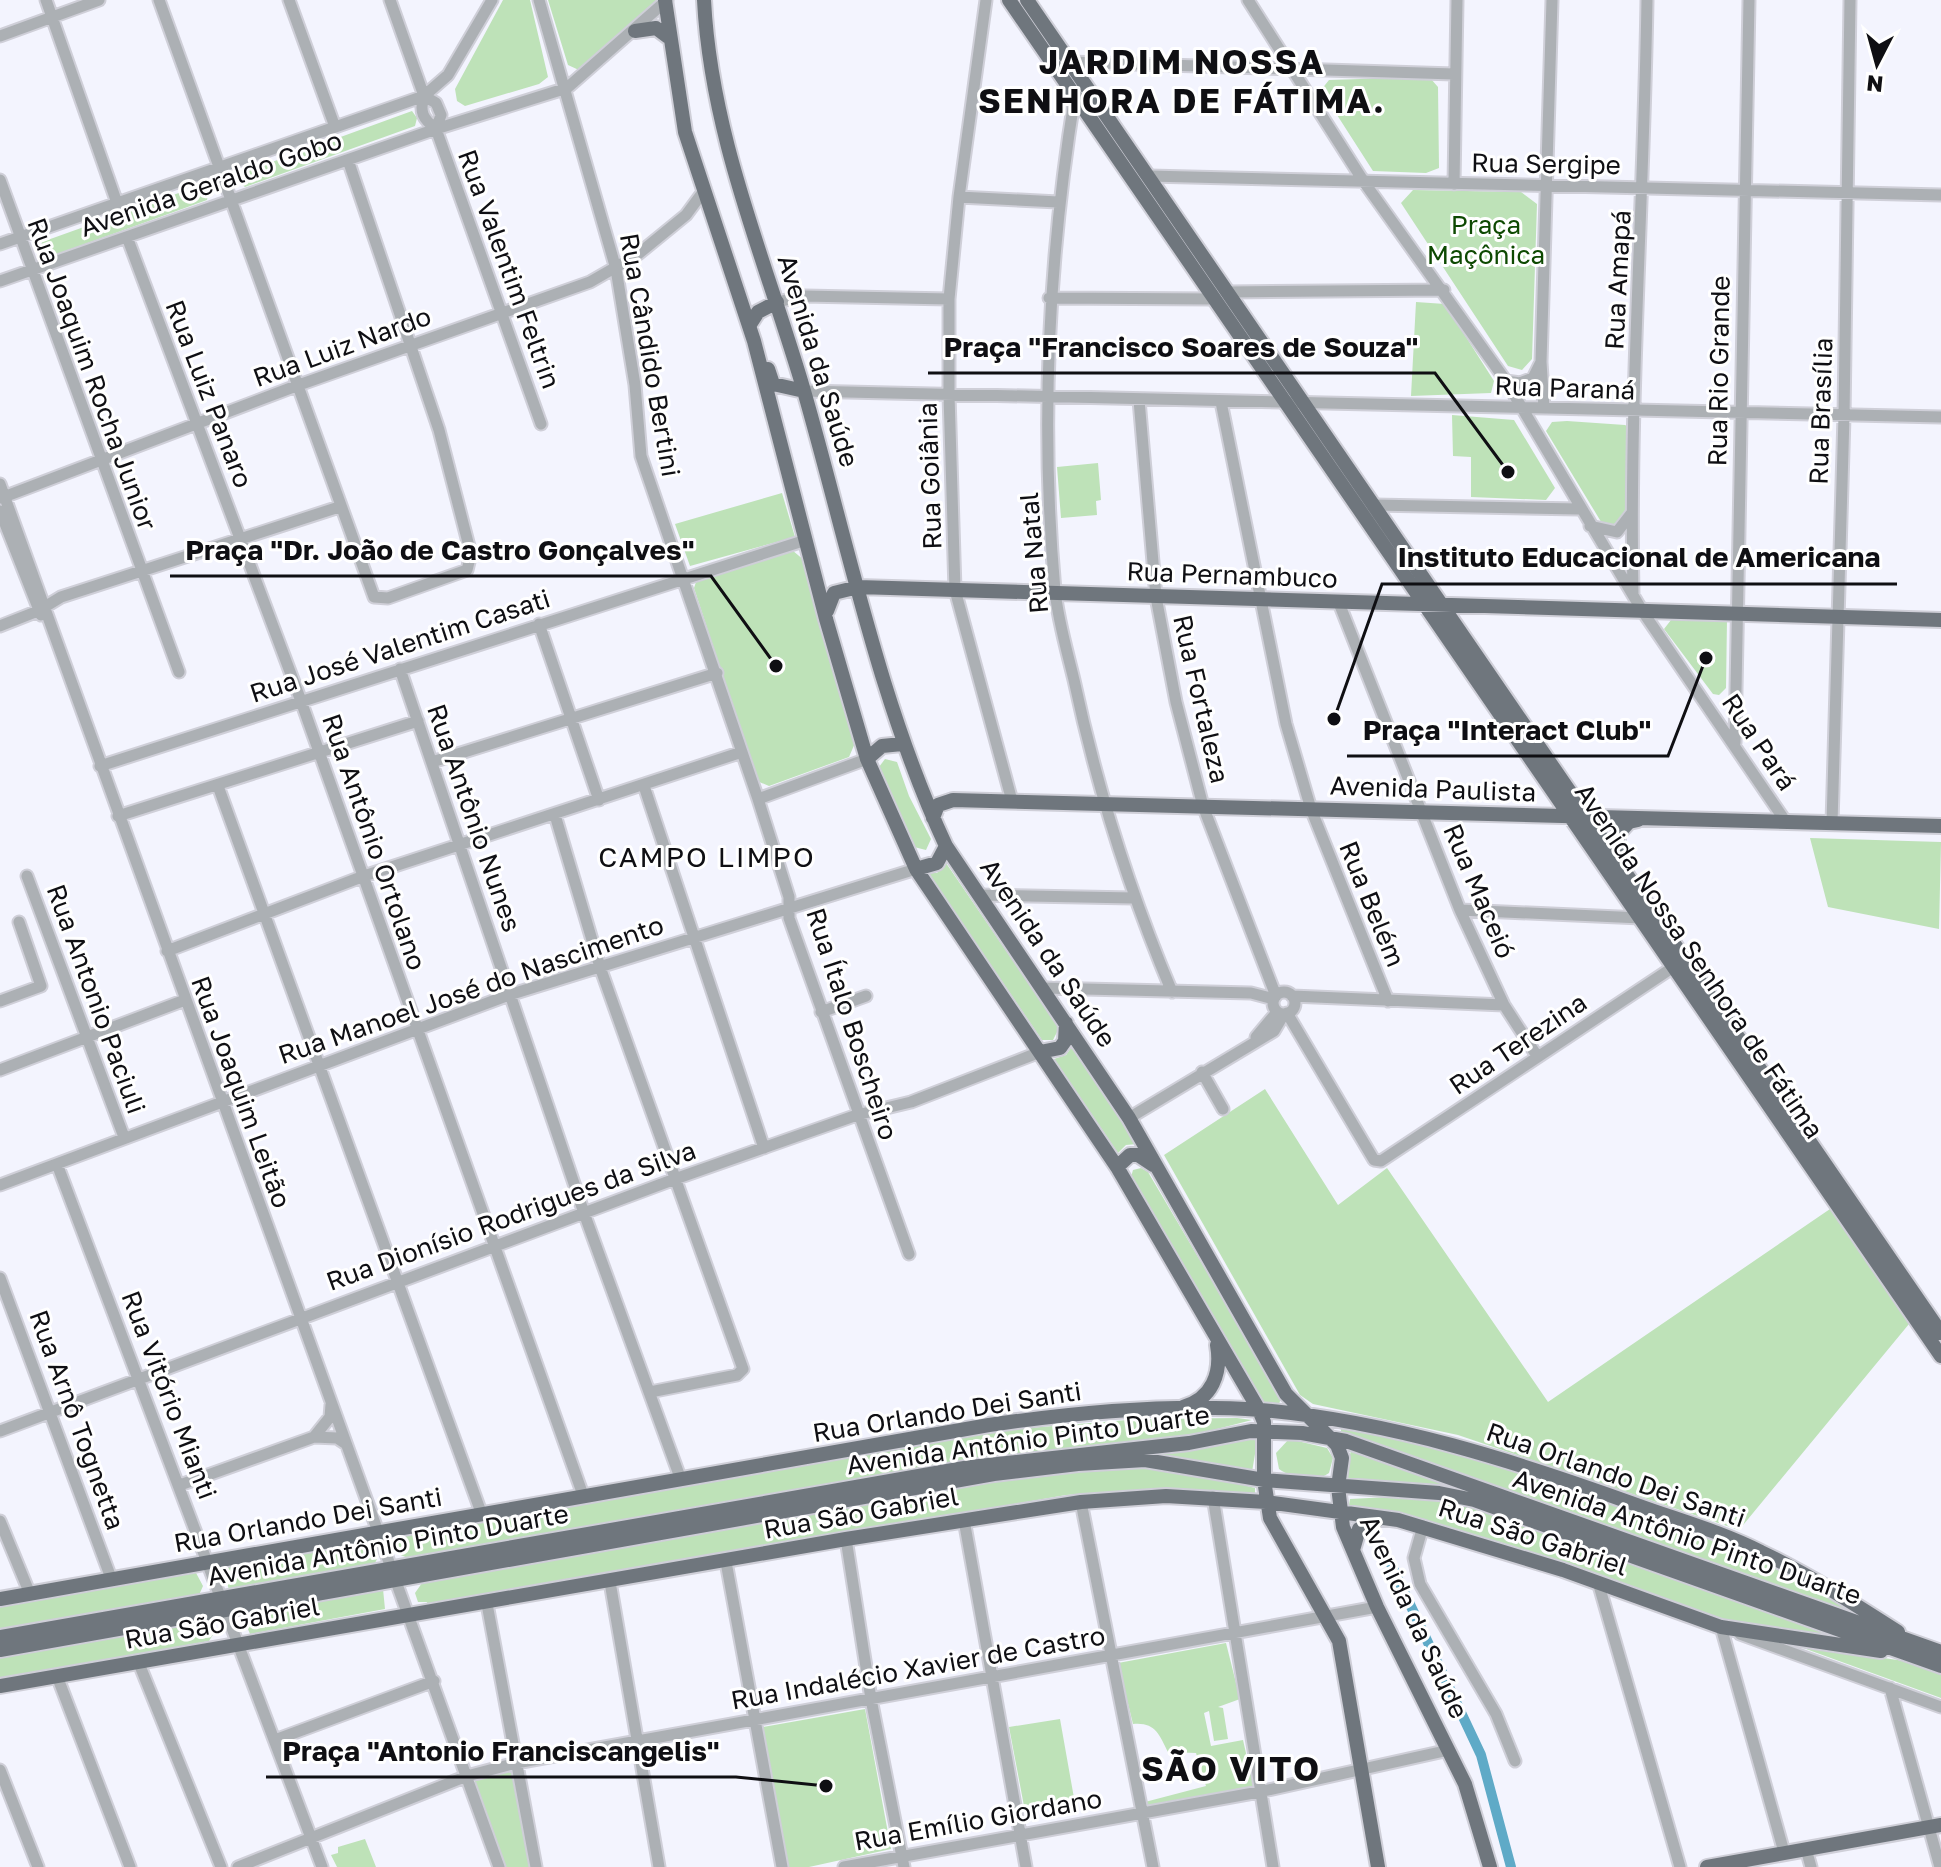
<svg xmlns="http://www.w3.org/2000/svg" width="1941" height="1867" font-family="'Golos Text',sans-serif">
<rect width="100%" height="100%" fill="#f3f4fe"/>
<!-- green -->
<path fill="#bee2b8" d="M503,0h27l18,77 -9,7 -74,22 -8,-5 -2,-12z
M548,0h108l-4,8 -71,63 -13,-6z
M1422,77l9,2 7,8 1,81 -13,5 -53,-2 -52,-81 8,-10z
M412,111l5,7 -2,8 -170,61 -8,-6 2,-7z
M201,185l7,8 -1,7 -158,57 -9,-6 2,-9z
M1413,190l108,2 16,12 -5,155 -10,11 -14,-4 -107,-163z
M1416,302l29,2 49,77 -3,12 -80,3z
M1452,415l62,5 41,68 -9,12 -75,-3v-40l-18,-1z
M1567,421l58,4 8,4 -9,91 -12,10 -9,-5 -57,-94 6,-9z
M1098,463l3,37 -5,1 1,14 -36,3 -4,-51z
M782,493l13,44 -105,29 -15,-42z
M792,550l13,11 50,182 -6,14 -80,29 -12,-5 -63,-193 3,-9z
M1727,619l-1,69 -7,7 -6,-1 -49,-65 7,-9z
M885,759l12,3 12,34 22,43 -5,11 -12,-3 -28,-55 -7,-25z
M1810,838l131,4 -2,87 -111,-22z
M946,863l113,165 -6,12h-11l-114,-167h9z
M1073,1045l64,99 -11,1 -8,8 -64,-94 12,-4z
M1265,1089l73,116 49,-37 161,234 282,-193 79,115 -170,206 -281,-95 -145,-31 -13,-9 -136,-240z
M1141,1168l7,4 133,226 -2,6 -17,-1 -131,-226 2,-7z
M1237,1418l15,2 -66,17 -217,24 -556,99 -15,-6 -2,-10 10,-8 585,-105 149,-12z
M1341,1429c177,28 357,98 515,180l-3,7 -512,-183z
M1251,1437l6,5 -5,30 -101,-17z
M1289,1439l38,9 6,10 -4,15c-13,10 -38,5 -50,-4l-3,-16z
M1351,1450l120,42 -126,-13z
M1124,1465l64,6 67,17v6l-90,-6 -99,7 -638,111 -1,-4h-9l-3,-9 7,-10 573,-104z
M1407,1496l63,9 372,131 -1,4 -123,-20 -218,-78 -151,-37 1,-6z
M363,1542l14,17 -3,6 -145,25 -5,-19 4,-5z
M195,1571l8,15 -4,9 -199,36v-26z
M383,1589l2,20 -135,25 -9,-22z
M199,1618l12,5 3,10 -5,8 -209,38v-25z
M1226,1643l14,56 -22,8 5,1 5,31 -14,2 -5,-30 -5,2 7,33 32,-6 11,48 -108,19 -1,-5 61,-16 -10,-33 -28,-1c-9,-18 -13,-30 -35,-28l-15,-61z
M1795,1645l116,17 30,11v25z
M865,1709l26,140 -82,18h-23l-23,-140z
M1060,1719l14,79 -50,8 -15,-79z
M514,1769l19,98h-29l-30,-88z
M365,1839l11,28h-39l-6,-12 7,-2v-6z"/>
<g fill="none" stroke-linecap="round" stroke-linejoin="round">
<!-- canal -->
<path stroke="#5faac7" stroke-width="10" d="M1390,1562l91,193 30,112"/>
<!-- minor casing -->
<g stroke="#cfcfd8" stroke-width="15">
<path id="minor" d="M46,0l71,203
M159,0l215,597 14,1 79,-28 4,-16 -32,-124 -91,-270
M289,0l46,127
M390,0l34,96c-5,16 -1,23 12,33l105,295
M539,0l77,269 19,116 6,71 117,343 31,98v21l120,336
M986,0l-27,197 -10,102v96l6,195 57,211
M1248,0l116,182 142,199 137,231 143,210
M0,36l99,-36
M1069,62l385,12
M1075,95c-27,166 -35,328 -20,496 3,29 12,60 19,89 23,108 55,210 98,312
M424,96l12,7 5,12 -5,14
M1149,176l792,19
M0,180l179,492
M1454,184l3,-184
M959,197l99,5
M127,237l174,464 282,794
M0,244l424,-148 24,-21 44,-75
M0,281l436,-152 131,-41 100,-88
M1229,292l215,-2
M1049,298l167,1
M777,302l27,-6 145,3
M1506,381l14,2 13,-5 8,-16
M804,391l1137,26
M1139,400l17,197 20,105 27,104 73,190
M1221,402l65,322 25,85 77,192
M1544,408l-3,-46 11,-362
M0,484l499,1383
M1,498l295,-112 294,-104 47,-27 49,-40 17,-23
M1374,505l205,4
M0,511l41,104
M1590,526l27,6 14,-18
M1633,595c-4,-198 11,-397 14,-595
M1339,603l121,307 44,95 33,51
M539,624l60,176
M0,626l38,-15 23,-14 278,-90
M400,669l184,544 97,267
M1735,743l14,-743
M432,762l285,-89
M100,766l706,-226
M218,786l264,729
M644,786l120,362
M758,799l109,-40
M555,815l45,152 143,402 -6,6 -87,17
M118,816l300,-95
M1832,823l12,-407 6,-416
M27,876l97,261
M979,895l154,3
M1460,910l181,8
M167,951l197,-75 378,-124
M1043,988l208,5 23,6
M1273 1003a11 11 0 1 1 22 0a11 11 0 1 1-22 0Z
M1292,996l212,9
M0,1001l41,-15 -22,-64
M821,1012l45,-16
M1287,1013l87,147 7,1 297,-197
M1256,1037l21,-25
M0,1070l185,-70
M1202,1072l21,37
M1129,1118l145,-87 10,-17
M57,1164l265,703
M0,1185l509,-190 407,-126
M0,1278l111,300
M0,1431l675,-252 182,-64 54,-13 129,-50
M314,1437l23,1 9,6
M180,1485l134,-48 16,-20 1,-12
M1213,1497l60,370
M1081,1502l72,365
M964,1520l62,347
M0,1521l30,73
M1423,1526l-9,32 6,26 76,130 19,47
M846,1539l25,160 33,168
M726,1562l56,305
M610,1582l49,285
M1598,1582l82,285
M487,1604l49,263
M1721,1627l63,225
M1740,1634l201,73
M138,1661l83,206
M57,1676l73,191
M1890,1688l50,179
M275,1740l159,-59
M0,1770l38,97
M1806,1849l5,18
M238,1867l229,-91 49,-13 861,-156
M844,1867l415,-75 190,-42"/>
</g>
<!-- major casing -->
<g stroke="#cfcfd8" stroke-width="18">
<path id="major" d="M665,0l20,132 69,209 72,278 41,140 49,110 201,298 142,243 5,12v58l6,38 69,123 39,226
M704,0c7,137 62,261 100,391 44,153 75,311 142,455l183,272 157,276 51,51 5,13 -4,29 5,40 34,80 88,177 25,83
M1009,0l932,1356
M1027,0l914,1333
M635,31l21,-3 12,9
M749,326l9,-14 19,-10
M768,369l5,15 31,7
M827,611l7,-18 24,-6 1083,33
M867,759l15,-13 20,-2
M933,818l5,-13 15,-5 988,26
M1618,859v-25l11,-12 9,-2
M916,869l21,-6 9,-17
M1040,1052l20,-4 5,-7 1,-18
M1117,1167l13,-12h8l15,10
M1183,1407c29,-8 39,-34 34,-62
M1353,1550l6,-21 22,-11
M0,1599l989,-174c88,-13 182,-22 272,-15 129,11 254,51 376,95 41,15 85,27 124,47 48,23 92,51 137,80
M0,1637l970,-170 219,-24 62,-12 51,2 44,8 595,211
M0,1650l994,-176 84,-10 67,-4 119,20 175,13 35,7 467,166
M0,1686l846,-147 235,-37 85,-6 100,6 132,18 165,50 158,57 160,24
M1707,1867l234,-42"/>
</g>
<!-- minor -->
<use href="#minor" stroke="#acb0b4" stroke-width="11"/>
<!-- major -->
<use href="#major" stroke="#6f767d" stroke-width="14"/>
</g>
<g text-anchor="middle" stroke-width="6" stroke-linejoin="round" paint-order="stroke">
<!-- street labels -->
<g font-size="26" fill="#0f0f13" stroke="#fff">
<text transform="translate(1546 164) rotate(1)" y="9">Rua Sergipe</text>
<text transform="translate(211 184) rotate(-19)" y="9">Avenida Geraldo Gobo</text>
<text transform="translate(509 269) rotate(70)" y="9">Rua Valentim Feltrin</text>
<text transform="translate(1618 280) rotate(-87)" y="9">Rua Amapá</text>
<text transform="translate(342 347) rotate(-20)" y="9">Rua Luiz Nardo</text>
<text transform="translate(650 355) rotate(80)" y="9">Rua Cândido Bertini</text>
<text transform="translate(818 361) rotate(73)" y="9">Avenida da Saúde</text>
<text transform="translate(1719 371) rotate(-89)" y="9">Rua Rio Grande</text>
<text transform="translate(92 374) rotate(70)" y="9">Rua Joaquim Rocha Junior</text>
<text transform="translate(1565 388) rotate(2)" y="9">Rua Paraná</text>
<text transform="translate(209 394) rotate(69)" y="9">Rua Luiz Panaro</text>
<text transform="translate(1821 411) rotate(-88)" y="9">Rua Brasília</text>
<text transform="translate(930 476) rotate(-92)" y="9">Rua Goiânia</text>
<text transform="translate(1034 553) rotate(-95)" y="9">Rua Natal</text>
<text transform="translate(1232 575) rotate(2)" y="9">Rua Pernambuco</text>
<text transform="translate(400 646) rotate(-18)" y="9">Rua José Valentim Casati</text>
<text transform="translate(1201 699) rotate(77)" y="9">Rua Fortaleza</text>
<text transform="translate(1759 742) rotate(56)" y="9">Rua Pará</text>
<text transform="translate(1433 789) rotate(2)" y="9">Avenida Paulista</text>
<text transform="translate(474 818) rotate(71)" y="9">Rua Antônio Nunes</text>
<text transform="translate(374 842) rotate(71)" y="9">Rua Antônio Ortolano</text>
<text transform="translate(1479 891) rotate(67)" y="9">Rua Maceió</text>
<text transform="translate(1372 904) rotate(68)" y="9">Rua Belém</text>
<text transform="translate(1048 953) rotate(56)" y="9">Avenida da Saúde</text>
<text transform="translate(1699 961) rotate(56)" y="9">Avenida Nossa Senhora de Fátima</text>
<text transform="translate(471 990) rotate(-19)" y="9">Rua Manoel José do Nascimento</text>
<text transform="translate(96 999) rotate(70)" y="9">Rua Antonio Paciuli</text>
<text transform="translate(852 1024) rotate(72)" y="9">Rua Ítalo Boscheiro</text>
<text transform="translate(1518 1044) rotate(-34)" y="9">Rua Terezina</text>
<text transform="translate(241 1092) rotate(70)" y="9">Rua Joaquim Leitão</text>
<text transform="translate(511 1216) rotate(-20)" y="9">Rua Dionísio Rodrigues da Silva</text>
<text transform="translate(169 1395) rotate(69)" y="9">Rua Vitório Mianti</text>
<text transform="translate(947 1412) rotate(-9)" y="9">Rua Orlando Dei Santi</text>
<text transform="translate(77 1420) rotate(70)" y="9">Rua Arnô Tognetta</text>
<text transform="translate(1028 1440) rotate(-8)" y="9">Avenida Antônio Pinto Duarte</text>
<text transform="translate(1616 1475) rotate(19)" y="9">Rua Orlando Dei Santi</text>
<text transform="translate(861 1513) rotate(-10)" y="9">Rua São Gabriel</text>
<text transform="translate(308 1520) rotate(-10)" y="9">Rua Orlando Dei Santi</text>
<text transform="translate(1533 1537) rotate(18)" y="9">Rua São Gabriel</text>
<text transform="translate(1687 1537) rotate(19)" y="9">Avenida Antônio Pinto Duarte</text>
<text transform="translate(388 1545) rotate(-10)" y="9">Avenida Antônio Pinto Duarte</text>
<text transform="translate(1414 1617) rotate(65)" y="9">Avenida da Saúde</text>
<text transform="translate(222 1623) rotate(-10)" y="9">Rua São Gabriel</text>
<text transform="translate(918 1668) rotate(-10)" y="9">Rua Indalécio Xavier de Castro</text>
<text transform="translate(978 1820) rotate(-10)" y="9">Rua Emílio Giordano</text>
</g>
<!-- park labels -->
<g font-size="26" fill="#0d4901" stroke="#fff">
<text x="1486" y="234">Praça<tspan x="1486" dy="30">Maçônica</tspan></text>
</g>
<!-- neighbourhood labels -->
<g font-size="28" letter-spacing="2" fill="#0f0f13" stroke="#fff">
<text x="707" y="867">CAMPO LIMPO</text>
</g>
<!-- district labels -->
<g font-size="34" font-weight="bold" letter-spacing="2" fill="#0f0f13" stroke="#fff">
<text x="1182" y="74">JARDIM NOSSA<tspan x="1182" dy="39">SENHORA DE FÁTIMA.</tspan></text>
<text x="1231" y="1781">SÃO VITO</text>
</g>
</g>
<!-- callouts -->
<path fill="none" stroke="#0f0f13" stroke-width="3" d="M1508 472L1435 373H928M776 666L711 576H170M1334 719L1382 584H1897M1706 658L1668 756H1347M826 1786L736 1777H266"/>
<g fill="#0f0f13" stroke="#fff" stroke-width="3">
<circle cx="1508" cy="472" r="8"/>
<circle cx="776" cy="666" r="8"/>
<circle cx="1334" cy="719" r="8"/>
<circle cx="1706" cy="658" r="8"/>
<circle cx="826" cy="1786" r="8"/>
</g>
<g font-size="28" text-anchor="middle" font-weight="bold" fill="#0f0f13" stroke="#fff" stroke-width="6" stroke-linejoin="round" paint-order="stroke">
<text x="1181" y="357">Praça "Francisco Soares de Souza"</text>
<text x="440" y="560">Praça "Dr. João de Castro Gonçalves"</text>
<text x="1639" y="567">Instituto Educacional de Americana</text>
<text x="1507" y="740">Praça "Interact Club"</text>
<text x="501" y="1761">Praça "Antonio Franciscangelis"</text>
</g>
<!-- north arrow -->
<g transform="translate(1877 64) rotate(186)" stroke="#ffffff" stroke-width="6" paint-order="stroke">
<path d="M0-6L14 30L0 20L-14 30Z" fill="#0f0f13"/>
<text y="-12" font-size="22" font-weight="bold" text-anchor="middle" fill="#0f0f13">N</text>
</g>
</svg>
